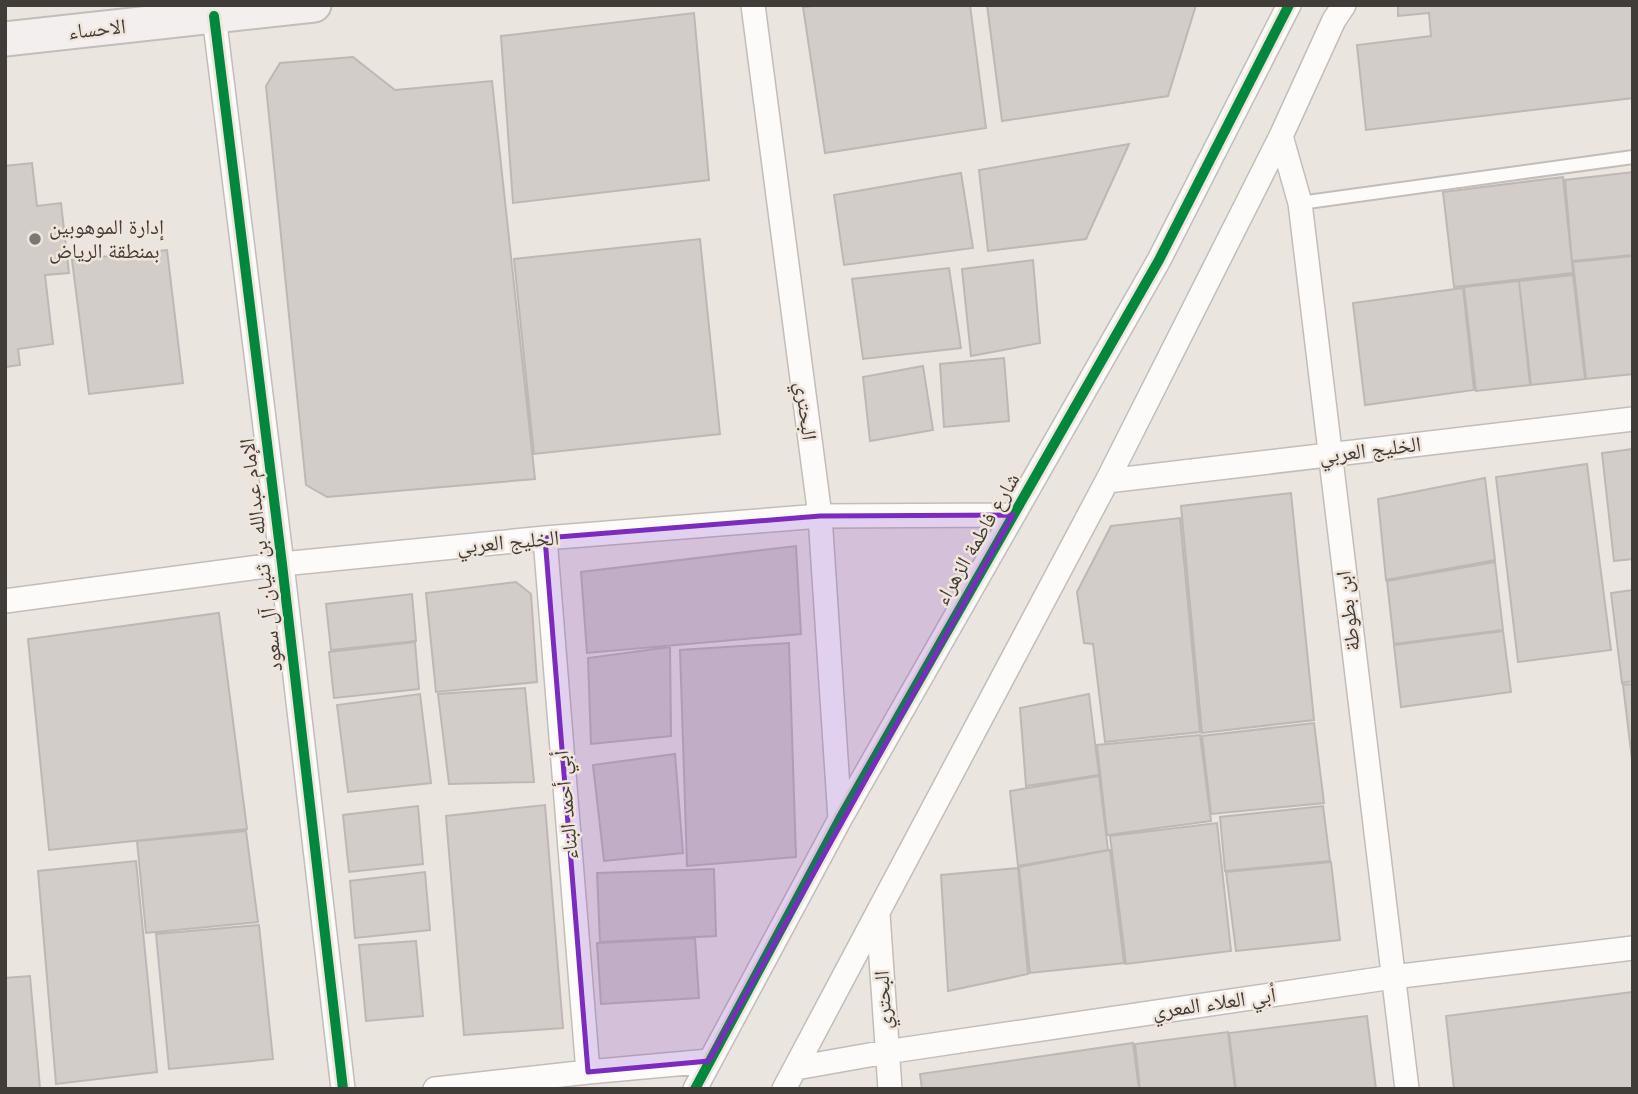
<svg xmlns="http://www.w3.org/2000/svg" width="1638" height="1094" font-family="Poppins,'Noto Naskh Arabic',sans-serif">
<rect width="100%" height="100%" fill="#ebe5e0"/>
<!-- building -->
<path fill="#d2cdc9" stroke="#bdb8b5" stroke-width="2" d="M822,5h148l16,123 -161,25 -22,-146z
M987,5h209l-28,91 -166,25z
M1398,5h235v93l-267,32 -9,-85 74,-9 -2,-23 -31,3z
M694,13l15,167 -196,23 -12,-167z
M353,57l42,33 97,-9 43,398 -208,18 -21,-12 -40,-399 14,-23z
M1129,144l-43,95 -98,12 -9,-81z
M32,163l5,43 24,-3 8,70 -24,2 8,69 -35,5 2,16 -15,2v-201z
M1633,172v83l-61,6 -7,-81z
M961,173l12,75 -129,17 -10,-70z
M1563,177l10,96 -119,14 -11,-95z
M700,239l20,195 -186,20 -20,-195z
M167,250l16,133 -94,11 -17,-134z
M1633,256v118l-47,5 -13,-117z
M1033,260l7,83 -69,13 -9,-87z
M949,268l12,80 -98,11 -11,-80z
M1573,275l12,104 -54,6 -12,-104z
M1519,281l11,104 -54,6 -12,-104z
M1463,288l11,102 -109,15 -12,-102z
M1004,358l5,63 -65,6 -4,-63z
M923,366l10,64 -63,11 -7,-64z
M1633,449v110l-19,2 -12,-108z
M1587,464l24,186 -93,12 -22,-185z
M1485,478l10,82 -109,20 -8,-81z
M1291,493l23,227 -112,13 -21,-227z
M1180,518l20,214 -95,10 -12,-98 -9,-1 -7,-51 34,-66z
M796,546l5,88 -214,19 -6,-81z
M1495,562l8,68 -109,14 -7,-63z
M516,582l15,12 6,88 -101,10 -10,-99z
M1633,590v91l-11,2 -11,-90z
M412,594l4,47 -85,9 -5,-46z
M219,613l28,216 -198,21 -21,-211z
M1503,631l8,61 -110,15 -7,-62z
M415,642l4,47 -85,9 -5,-46z
M789,643l7,214 -109,9 -7,-216z
M670,647l1,89 -80,8 -3,-86z
M1633,684v84l-10,-83z
M525,688l9,94 -85,2 -11,-90z
M420,694l11,89 -83,9 -11,-87z
M1089,694l10,81 -73,11 -6,-78z
M1314,723l10,80 -113,11 -9,-78z
M1200,735l11,86 -104,14 -10,-90z
M675,754l8,99 -79,8 -11,-96z
M1099,776l9,74 -90,16 -8,-75z
M545,805l18,223 -99,7 -18,-219z
M418,806l5,58 -74,8 -6,-57z
M1323,806l7,55 -105,10 -5,-54z
M1217,823l14,128 -105,13 -16,-128z
M246,831l12,91 -112,11 -9,-92z
M1110,850l14,113 -94,10 -11,-106z
M136,861l21,211 -101,12 -18,-213z
M1331,862l9,78 -104,11 -10,-79z
M1018,868l10,106 -80,17 -7,-116z
M714,869l2,67 -116,6 -3,-69z
M425,872l5,58 -75,8 -5,-57z
M259,925l14,134 -104,10 -13,-135z
M695,938l4,60 -98,6 -4,-61z
M416,941l7,75 -57,5 -7,-76z
M30,976l10,112 -35,1v-111z
M1633,992v97h-179l-8,-73z
M1367,1016l9,73h-140l-7,-56z
M1228,1032l7,57h-95l-5,-45z
M1133,1043l6,46h-217l-2,-15z"/>
<g fill="none" stroke-linecap="round" stroke-linejoin="round">
<!-- lane casing -->
<g stroke="#c2bdba" stroke-width="16">
<path id="lane" d="M1300,203l333,-46"/>
</g>
<!-- street casing -->
<g stroke="#c2bdba" stroke-width="26">
<path id="street" d="M753,5l67,511 20,303
M214,16l68,548 61,525
M1281,136l19,67 107,886
M1107,481l526,-62
M545,538l43,534
M5,601l277,-37 263,-26 275,-22 193,-1
M878,914l12,175
M796,1068l90,-16 507,-75 240,-29
M435,1089l153,-17 121,-11
M695,1089l145,-270 319,-559 130,-255
M784,1089l323,-608 174,-345 53,-116 10,-15"/>
</g>
<!-- secondary casing -->
<g stroke="#c2bdba" stroke-width="37">
<path id="secondary" d="M5,39l309,-34"/>
</g>
<!-- lane -->
<use href="#lane" stroke="#fcfbfa" stroke-width="12"/>
<!-- street -->
<use href="#street" stroke="#fcfbfa" stroke-width="23"/>
<!-- secondary -->
<use href="#secondary" stroke="#f4efef" stroke-width="33"/>
<!-- cycleway casing -->
<g stroke="#f0e5db" stroke-width="15">
<path id="cycleway" d="M214,16l68,548 61,525
M695,1089l145,-270 319,-559 130,-255"/>
</g>
<!-- cycleway -->
<use href="#cycleway" stroke="#00873e" stroke-width="10"/>
</g>
<!-- marked area -->
<path fill="#7b2cbf" fill-opacity="0.2" stroke="#7b2cbf" stroke-width="5" stroke-linejoin="round" d="M1013,515l-304,546 -121,11 -43,-534 275,-22z"/>
<!-- markers -->
<circle fill="#7c7773" stroke="#f0e5db" stroke-width="2.5" cx="35" cy="239" r="7"/>
<g text-anchor="middle" stroke-width="5" stroke-linejoin="round" paint-order="stroke">
<!-- street labels -->
<g font-size="21" fill="#403c38" stroke="#f0e5db">
<text transform="translate(97 29) rotate(-6)" y="7">الاحساء</text>
<text transform="translate(806 411) rotate(83)" y="7">البحتري</text>
<text transform="translate(1370 450) rotate(-7)" y="7">الخليج العربي</text>
<text transform="translate(977 539) rotate(-60)" y="7">شارع فاطمة الزهراء</text>
<text transform="translate(508 542) rotate(-5)" y="7">الخليج العربي</text>
<text transform="translate(261 555) rotate(-97)" y="7">الإمام عبدالله بن ثنيان آل سعود</text>
<text transform="translate(1348 611) rotate(-97)" y="7">ابن بطوطة</text>
<text transform="translate(566 805) rotate(-95)" y="7">أبي أحمد البناء</text>
<text transform="translate(883 1000) rotate(-93)" y="7">البحتري</text>
<text transform="translate(1214 1003) rotate(-8)" y="7">أبي العلاء المعري</text>
</g>
<!-- poi labels -->
<g font-size="21" fill="#403c38" stroke="#f0e5db" text-anchor="start">
<text x="49" y="234">إدارة الموهوبين<tspan x="49" dy="24">بمنطقة الرياض</tspan></text>
</g>
</g>
<!-- border -->
<rect width="1638" height="1094" fill="none" stroke="#403c38" stroke-width="14"/>
</svg>
